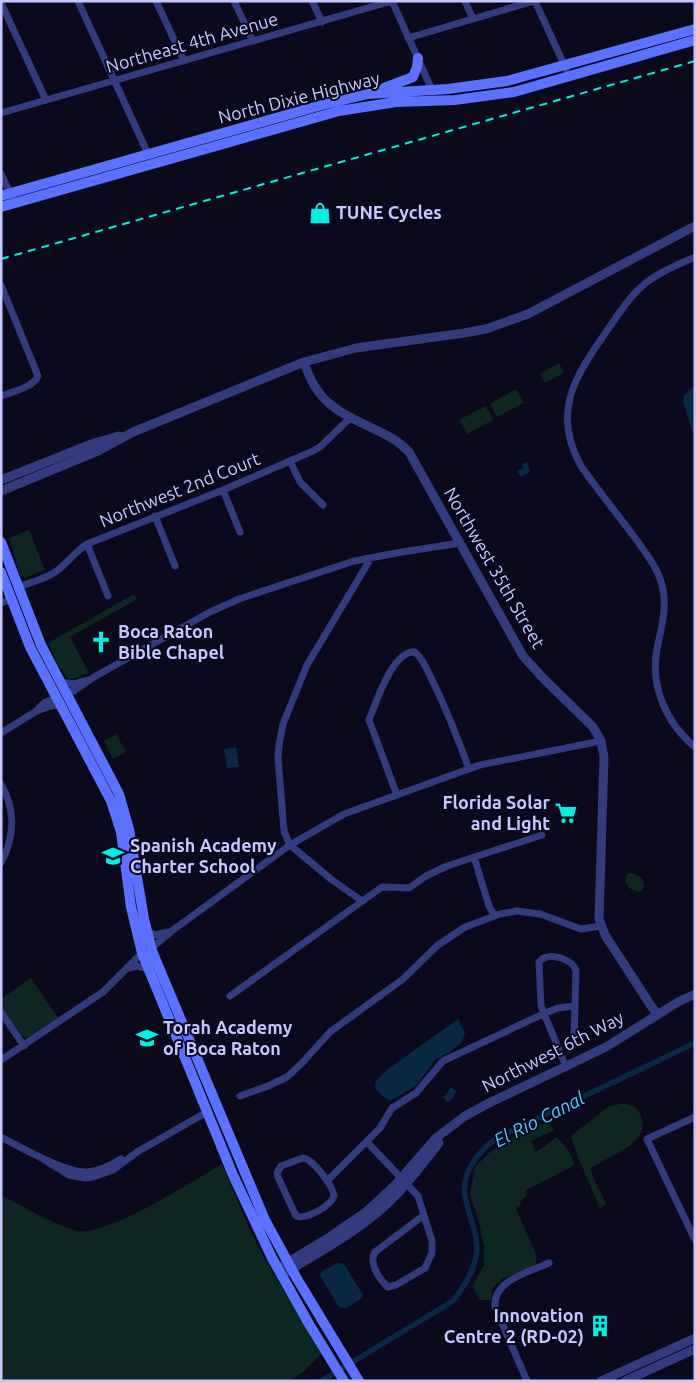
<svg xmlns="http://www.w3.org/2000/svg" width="696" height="1382" font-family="Ubuntu,sans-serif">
<rect width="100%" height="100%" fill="#0a0a1c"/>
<!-- green -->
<path fill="#0d2622" d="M559,363l5,10 -19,10 -5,-9z
M516,389l8,14 -27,14 -7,-13z
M486,406l7,14 -26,14 -8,-14z
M29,530l16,40 -21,8 -4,-3 -11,-37z
M134,594l3,5 -67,38 19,36 -20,7 -11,-15 -10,-22z
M116,734l10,18 -13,7 -9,-18z
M629,873c8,0 14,5 15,13l-2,5c-10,2 -19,-6 -16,-16z
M31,978l28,41 -32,19 -6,-3 -20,-29v-7z
M620,1104c11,0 17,1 21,13 11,26 -33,39 -50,51l1,7 14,29 -6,4 -23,-53 -6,-19 37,-29z
M548,1121l6,9 -23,11 5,11 21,-15 12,14 6,14 -49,25 1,5 -6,5 -1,6 -4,2 21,49 -2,8 -33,14 -10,10 -1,11h-11l-8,-14 12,-21v-18l-6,-29 -8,-23 5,-28 15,-15 29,-19z
M222,1164l28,66 16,31 56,92 -19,19 -14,9h-288v-186c21,11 55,31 77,36 29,6 116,-51 144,-67z"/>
<!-- water -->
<path fill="#092841" d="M695,385v55l-12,-39 1,-6z
M527,462l3,10 -9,5 -4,-6 6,-3 -1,-4z
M236,747l3,20 -12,1 -3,-19z
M458,1019l7,14 -3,9 -12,10 -15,8 -19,26 -26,15c-20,-13 -19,-17 -2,-32z
M451,1087l5,4 -3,7 -5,4 -5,-4z
M337,1263l7,1 19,31 -2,4 -15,9 -7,-1 -19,-31 1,-4z"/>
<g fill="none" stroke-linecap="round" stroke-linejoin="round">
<!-- canal -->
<path stroke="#092841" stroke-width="5.5" d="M321,1381l132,-80c12,-16 23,-32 24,-52 0,-19 -9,-35 -12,-53 -4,-24 14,-45 32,-58l198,-95"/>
<!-- minor -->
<path stroke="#323b7e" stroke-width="7" d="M78,1l70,153
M156,1l28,60
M234,1l19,40
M312,1l10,21
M392,1l41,91
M465,1l8,18
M535,1l31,68
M1,3l45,97
M408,38l126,-37
M1,113l391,-112
M1,174l14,29
M695,257c-16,7 -34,14 -48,25 -17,13 -29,33 -41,50 -31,45 -55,80 -25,134 18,26 38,50 57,76 9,13 20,27 24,43 6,21 -1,43 -5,64 -7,37 9,74 38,98
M1,285l37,91c-4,11 -26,16 -37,20
M290,461l10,21 23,23
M223,490l17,42
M155,516l20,50
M87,544l21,52
M18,587c13,-5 29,-8 40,-17 10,-8 18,-19 29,-26l136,-54 90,-39 7,-4 31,-30
M1,603l11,-4
M61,682l12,2 14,-4
M66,691h8l20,-14 116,-65 29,-13 115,-38 48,-9 58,-9
M37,711l13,-5 11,-1
M1,733l34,-21 10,-10 6,-2 7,-1
M1,784c15,26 14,52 0,79
M397,795l-28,-75c7,-17 24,-71 46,-68 9,8 13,20 18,30 14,28 25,57 36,87
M474,857l15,49 6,10
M362,901l-30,-21 -42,-35 -6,-14 -6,-73 1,-13 4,-21 24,-59 64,-107
M147,931l8,4 13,-3
M152,951l3,-6 18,-15 117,-85 54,-31 136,-49 121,-24
M129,968l8,-2 10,3
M230,996l152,-109 27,1 17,-12 21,-10 95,-31
M1,1012l23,34
M1,1060l102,-68 39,-39
M566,1067l-25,-61 -2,-44c8,-11 32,-4 37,8l-2,69
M240,1096l28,-10 19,-9 15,-14 28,-31 73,-53 35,-34 27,-18 35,-13 17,-3 23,3 41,15 20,-3
M695,1117l-48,22 48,101
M1,1137c21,11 65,36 87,35 12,-1 22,-7 33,-13
M367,1142l51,54 14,45v12l-7,15 -29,17 -8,2c-8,-7 -20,-24 -13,-35l49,-37
M303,1158c10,1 30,28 31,38 -4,10 -27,24 -38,20l-18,-39 -1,-4 4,-7z
M43,1159l26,16 16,3 8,-1 20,-7 24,-18 70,-40
M327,1181l53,-53 12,-20 24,-15 27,-32 100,-47 15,-6 17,-2
M527,1381l-32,-74c-2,-27 34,-35 54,-44"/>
<!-- tertiary -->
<path stroke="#323b7e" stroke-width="9" d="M304,362c13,41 33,49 70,67 13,6 25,12 35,23l114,204 19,21 51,50 8,14 3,16 -5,162 6,16 52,80
M1,480l93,-37 25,-7
M1,491l97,-40 35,-19 171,-70 52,-14 108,-15 22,-4 42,-15 167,-88
M278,1268l50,-30 38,-26 29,-27 41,-47 29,-22 24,-13 117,-56 72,-45 17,-8
M282,1275c32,-20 66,-38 96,-63 24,-20 42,-45 61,-69
M601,1381l94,-43
M625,1381l70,-32"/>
<!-- secondary -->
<path stroke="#5c72ff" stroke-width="10" d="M384,88l29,-11 4,-10 1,-9
M1,196l321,-91 46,-11 80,-5 59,-8 188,-52
M1,207l338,-96 57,-9 59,-2 59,-8 181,-52
M1,542l40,103 78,149 10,35 15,90 8,32 113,269 31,57 63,104
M1,572l29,75 81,154 10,31 10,75 11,46 91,222 39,83 37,66 35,57"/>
<!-- rail -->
<path stroke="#00f0e2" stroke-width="2" stroke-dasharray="8 6" stroke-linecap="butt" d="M1,259l694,-198"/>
</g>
<!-- icons -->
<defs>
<g id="shop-bare" transform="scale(1.725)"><path d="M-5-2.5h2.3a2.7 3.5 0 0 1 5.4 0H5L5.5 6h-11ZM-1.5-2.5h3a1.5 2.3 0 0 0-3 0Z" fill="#00f0e2" stroke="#0a0a1c" stroke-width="2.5" paint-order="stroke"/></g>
<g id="church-bare" transform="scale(1.725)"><path d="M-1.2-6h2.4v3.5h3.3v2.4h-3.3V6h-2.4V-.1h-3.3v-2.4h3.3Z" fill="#00f0e2" stroke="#0a0a1c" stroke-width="2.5" paint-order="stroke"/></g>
<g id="supermarket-bare" transform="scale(1.725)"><path d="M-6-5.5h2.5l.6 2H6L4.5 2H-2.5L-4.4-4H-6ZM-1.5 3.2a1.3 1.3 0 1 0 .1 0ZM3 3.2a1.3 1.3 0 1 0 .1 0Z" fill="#00f0e2" stroke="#0a0a1c" stroke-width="2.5" paint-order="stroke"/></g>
<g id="school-bare" transform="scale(1.725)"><path d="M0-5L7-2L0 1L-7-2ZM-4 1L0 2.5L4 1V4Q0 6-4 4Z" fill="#00f0e2" stroke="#0a0a1c" stroke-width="2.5" paint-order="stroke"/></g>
<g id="building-bare" transform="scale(1.725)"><path d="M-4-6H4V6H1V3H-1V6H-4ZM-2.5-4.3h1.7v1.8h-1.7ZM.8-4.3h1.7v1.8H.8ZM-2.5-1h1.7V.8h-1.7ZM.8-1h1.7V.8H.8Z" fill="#00f0e2" stroke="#0a0a1c" stroke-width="2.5" paint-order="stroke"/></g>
</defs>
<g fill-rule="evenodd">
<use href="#shop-bare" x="320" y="213"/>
<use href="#church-bare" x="101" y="642"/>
<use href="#supermarket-bare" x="566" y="813"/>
<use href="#school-bare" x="113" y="856"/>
<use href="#school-bare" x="147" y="1038"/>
<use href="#building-bare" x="600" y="1326"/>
</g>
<g text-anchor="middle" stroke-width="4" stroke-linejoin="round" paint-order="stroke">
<!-- street labels -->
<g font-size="18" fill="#c5c8ff" stroke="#0a0a1c">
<text transform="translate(192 43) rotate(-16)" y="6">Northeast 4th Avenue</text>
<text transform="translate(299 98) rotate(-14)" y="6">North Dixie Highway</text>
<text transform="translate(180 490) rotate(-22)" y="6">Northwest 2nd Court</text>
<text transform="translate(494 568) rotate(60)" y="6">Northwest 35th Street</text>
<text transform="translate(553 1052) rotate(-27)" y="6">Northwest 6th Way</text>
</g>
<!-- poi labels -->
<g font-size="18" font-weight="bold" fill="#c5c8ff" stroke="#0a0a1c" text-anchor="start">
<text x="336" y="219">TUNE Cycles</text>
<text x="118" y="638">Boca Raton<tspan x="118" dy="21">Bible Chapel</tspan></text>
<text x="550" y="809" text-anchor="end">Florida Solar<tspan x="550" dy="21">and Light</tspan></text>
<text x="130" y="852">Spanish Academy<tspan x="130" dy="21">Charter School</tspan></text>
<text x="163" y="1034">Torah Academy<tspan x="163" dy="21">of Boca Raton</tspan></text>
<text x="584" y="1322" text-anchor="end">Innovation<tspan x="584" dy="21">Centre 2 (RD-02)</tspan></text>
</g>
<!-- water labels -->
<g font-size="19" font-style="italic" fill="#53cbff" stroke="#0a0a1c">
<text transform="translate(539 1119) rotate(-27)" y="7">El Rio Canal</text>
</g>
</g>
<!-- border -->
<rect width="696" height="1382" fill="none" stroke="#c5c8ff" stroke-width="5"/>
</svg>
